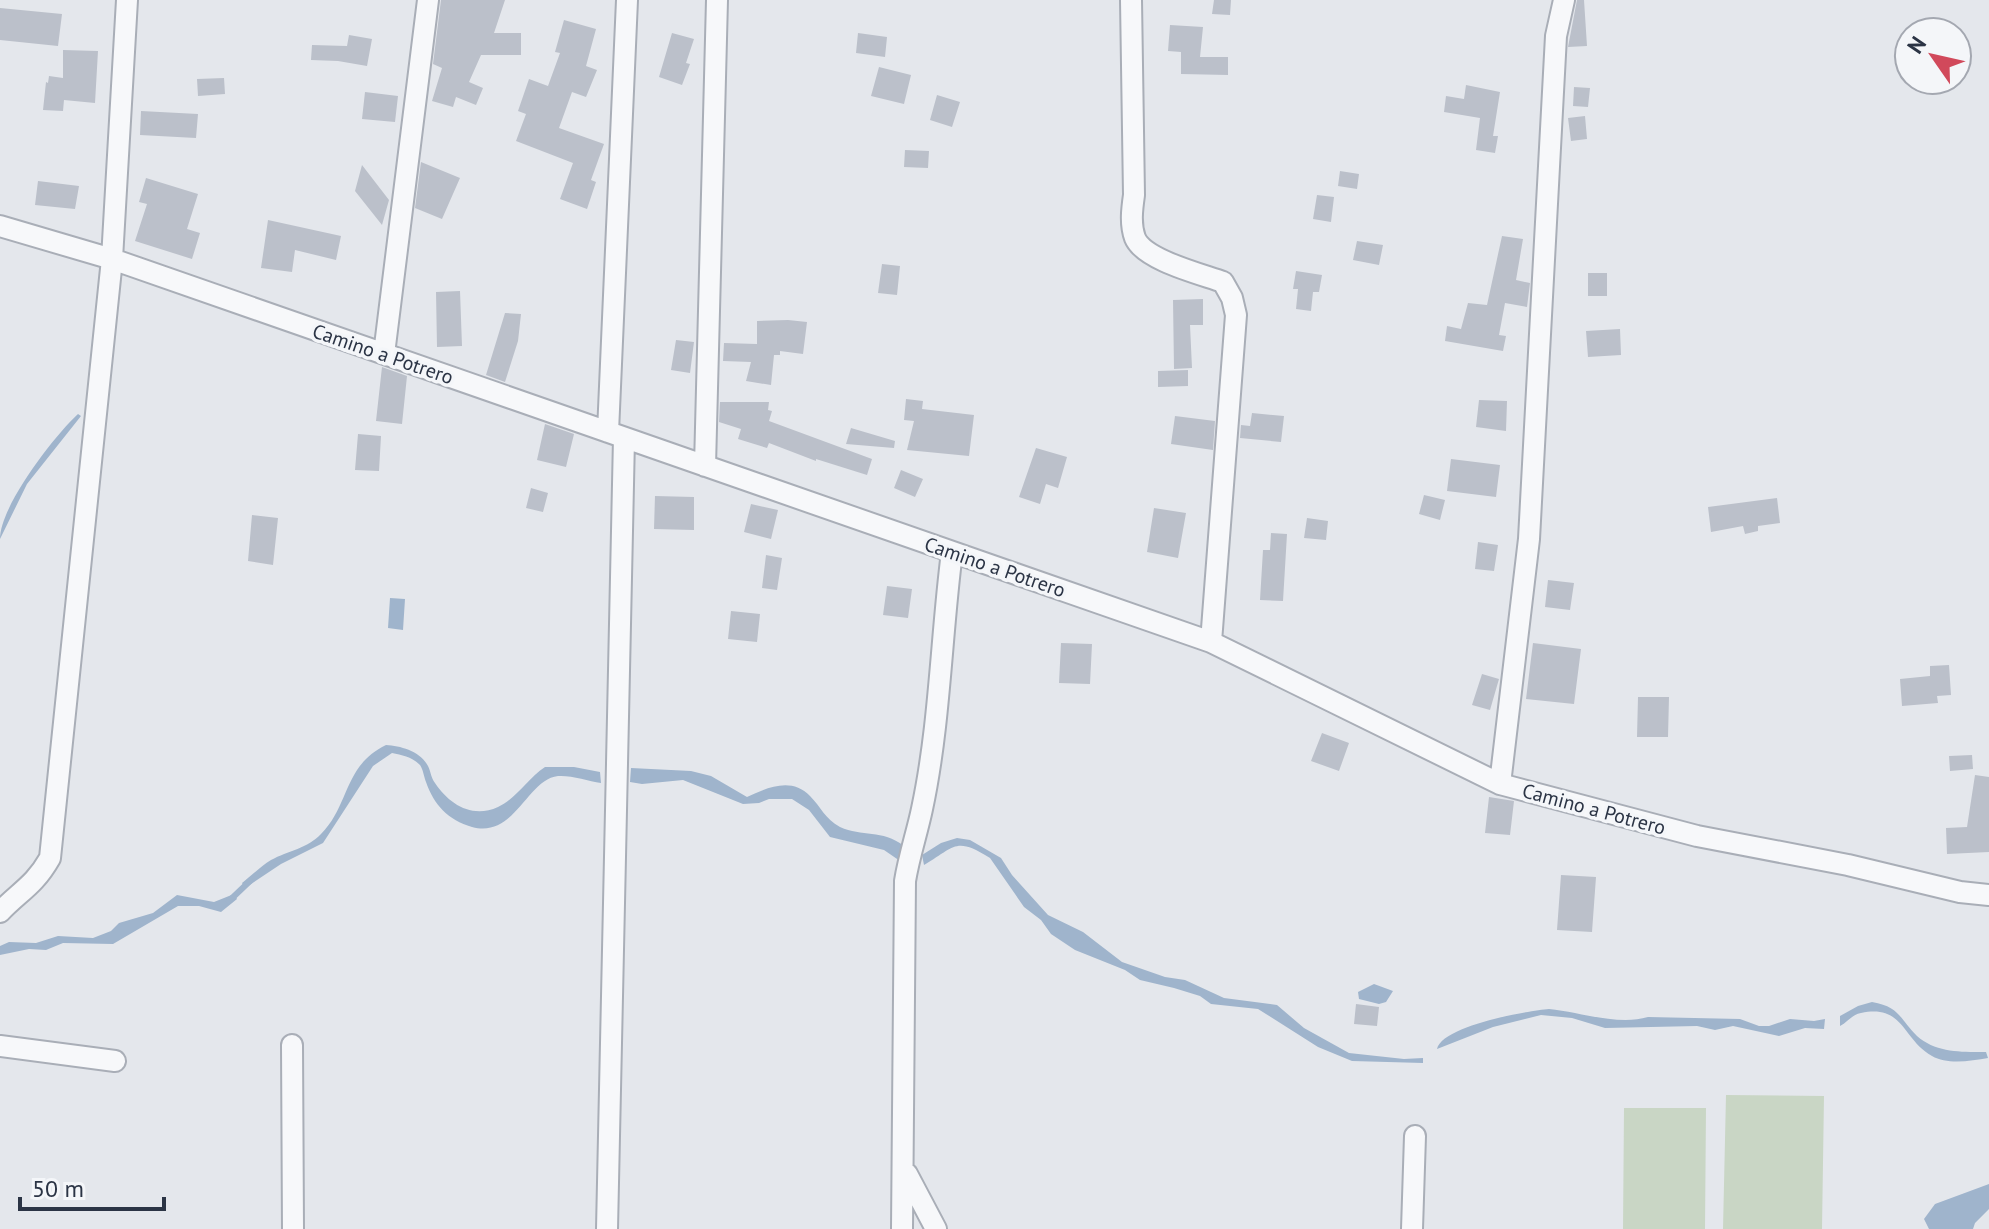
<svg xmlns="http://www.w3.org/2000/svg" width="1989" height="1229" font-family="'PT Sans',sans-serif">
<rect width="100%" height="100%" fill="#e4e7ec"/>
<!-- green -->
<path fill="#c9d6c5" d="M1726,1095l98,1 -2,133h-99z
M1624,1108h82l-1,121h-82z"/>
<!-- water -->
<path fill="#9fb4cc" d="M78,414l3,2 -54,68 -27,55c0,-33 54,-103 78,-125z
M390,598l15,1 -2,31 -15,-2z
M386,745c15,1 34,6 42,21 3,6 3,12 7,17 14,21 37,36 63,24 19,-9 29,-28 47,-40h29l26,5 1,11c-13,-2 -30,-8 -43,-7 -31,3 -43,63 -86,51 -24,-7 -38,-22 -46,-45 -2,-5 -3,-13 -6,-17 -8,-8 -18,-10 -28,-12l-19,13 -50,77 -42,21 -36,24 -3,-5c9,-7 19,-17 29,-23 17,-9 37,-12 50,-26 29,-29 22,-68 65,-89z
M631,768l60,3 20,5 36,21c21,-10 45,-20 63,-1 11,11 15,23 30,31 22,10 42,2 64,19l-4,15 -16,-11 -54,-13 -21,-27 -17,-11h-23l-10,4 -16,1 -60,-24 -41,4 -12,-2z
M957,838l13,2 31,18 11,17 36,40 35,17 39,30 43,15 20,3 39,18 53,7 27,23 45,25 55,6 19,-1v5l-71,-2 -34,-14 -60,-38 -47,-5 -11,-8 -26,-8 -34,-8 -15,-10 -50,-20 -24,-16 -10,-14 -17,-13 -34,-49c-35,-22 -35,-11 -66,7l-2,-10 19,-12z
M234,894l3,5 -16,13 -22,-6h-21l-65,38 -50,-1 -17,7 -17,-1 -29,6v-9l9,-4 27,1 22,-7 35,2 18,-7 8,-8 34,-10 24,-18 37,7z
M1374,984l19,7 -7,11 -7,2 -20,-5 -1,-7z
M1872,1002c28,5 27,16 45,34 19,17 45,16 69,16l2,6c-17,3 -41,7 -56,-2 -30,-17 -28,-52 -71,-43 -10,2 -13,9 -21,13v-10l18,-10z
M1549,1009c31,3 69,17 99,8l92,2 19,7h10l21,-7 24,2 11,-2 -1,10 -19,-1 -26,8 -46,-10 -18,4 -18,-4 -92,2 -33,-10 -31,-3 -48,12 -56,22c5,-23 89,-38 112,-40z
M1989,1184v25l-14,14 -2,6h-44l-5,-10 11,-15z"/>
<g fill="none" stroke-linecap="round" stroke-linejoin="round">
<!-- stream -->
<path stroke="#9fb4cc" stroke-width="6" d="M229,901l21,-20"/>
</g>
<!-- building -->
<path fill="#bbc0ca" d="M441,0h64l-11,33h27v22h-40l-12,27 14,6 -7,17 -20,-8 -3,10 -21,-6 10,-33 -9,-4z
M1214,0h17l-1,15 -18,-1z
M1577,0h7l3,46 -19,1z
M0,8l62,6 -4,32 -58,-6z
M564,20l32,9 -10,37 11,4 -11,27 -14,-5 -13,36 45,16 -13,36 5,2 -9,27 -27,-10 13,-36 -57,-22 10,-27 -8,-3 11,-32 19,7 12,-33 -5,-1z
M1170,25l33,2 -3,30h28v18l-47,-1v-22l-13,-1z
M672,33l22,6 -8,24 4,1 -8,21 -23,-8z
M858,33l29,4 -2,20 -29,-4z
M349,35l23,4 -5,27 -29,-5 -27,-1 1,-15 35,1z
M63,50l35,1 -3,52 -31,-3 -1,11 -20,-1 3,-28 2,1 1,-7 14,2z
M879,67l32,8 -7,29 -33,-8z
M224,78l1,16 -27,2 -1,-17z
M1466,85l34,7 -7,44h5l-3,17 -19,-3 4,-32 -36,-6 2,-16 18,3z
M1574,87l16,1 -2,19 -15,-1z
M365,92l33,4 -3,26 -33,-3z
M937,95l23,7 -8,25 -22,-7z
M141,111l57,3 -2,24 -56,-3z
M1585,116l2,23 -16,2 -3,-23z
M905,150l24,1 -1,17 -24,-1z
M421,162l39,16 -18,41 -27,-11z
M362,165l27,35 -7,25 -27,-34z
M1340,171l19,3 -2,15 -19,-3z
M146,178l52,16 -11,35 13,4 -8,26 -57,-18 12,-37 -8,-2z
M38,181l41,5 -4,23 -40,-4z
M1317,195l17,2 -3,25 -18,-3z
M268,220l73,16 -5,24 -41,-10 -3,22 -31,-4z
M1502,236l21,3 -7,41 14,3 -3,24 -22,-4 -6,32 7,1 -3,15 -58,-10 2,-15 14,3 7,-26 19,2z
M1357,241l26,4 -4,20 -26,-5z
M882,264l18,2 -3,29 -19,-2z
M1296,271l26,4 -3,17h-6l-2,19 -15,-2 2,-20h-5z
M1588,273h19v23h-19z
M460,291l2,55 -25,1 -1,-55z
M1203,299v26h-13l2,43 -18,1 -1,-69z
M505,313l16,1 -3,27 -13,41 -19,-7z
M788,320l19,2 -4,32 -23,-3v4h-6l-3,30 -25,-4 5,-19 -28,-1 1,-18 33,1v-23z
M1620,329l1,26 -33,2 -2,-26z
M676,340l18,2 -4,31 -19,-3z
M382,367l25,9 -5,48 -26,-3z
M1188,370v16l-30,1v-16z
M906,399l17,2 -1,8 52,6 -5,41 -62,-6 7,-29 -10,-1z
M1479,400l28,1 -1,30 -30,-4z
M720,402h49l-1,8 4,1 -3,10 103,38 -5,16 -51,-16v2l-47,-18 -2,5 -29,-9 3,-10 -22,-7z
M1252,413l32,3 -3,26 -41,-4 1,-13 9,1z
M1175,416l40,5 -2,29 -42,-6z
M545,424l29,10 -8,33 -29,-7z
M851,428l44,13 -1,7 -48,-4z
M358,434l23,2 -2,35 -24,-1z
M1036,448l31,9 -9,31 -12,-4 -6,20 -21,-7z
M1451,459l49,6 -4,32 -49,-6z
M901,470l22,9 -8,18 -21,-9z
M531,488l17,5 -5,19 -17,-4z
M1424,495l21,5 -5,20 -21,-6z
M655,496l39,1v33l-40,-1z
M1777,498l3,25 -22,3v5l-13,3 -2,-8 -32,6 -3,-25z
M751,504l27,6 -7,29 -27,-7z
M1154,508l32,5 -8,45 -31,-6z
M252,515l26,3 -5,47 -25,-4z
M1307,518l21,3 -2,19 -22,-2z
M1271,533l16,1 -4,67 -23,-1 3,-50h7z
M1478,542l20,3 -4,26 -19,-2z
M766,555l16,3 -5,32 -15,-2z
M1548,580l26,3 -4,27 -25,-3z
M887,586l25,3 -4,29 -25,-3z
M731,611l29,3 -3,28 -29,-3z
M1061,643l31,1 -2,40 -31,-1z
M1533,643l48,6 -7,55 -48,-5z
M1949,665l2,30 -14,1 1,7 -36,3 -2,-27 30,-3v-10z
M1482,674l17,5 -9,31 -18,-5z
M1638,697h31l-1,40h-31z
M1322,733l27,10 -10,28 -28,-10z
M1972,755l1,14 -23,2 -1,-15z
M1975,775l14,2v75l-42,2 -1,-26 21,-1z
M1489,797l25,4 -4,34 -25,-2z
M1561,875l35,2 -4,55 -35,-2z
M1356,1004l23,3 -2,19 -23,-2z"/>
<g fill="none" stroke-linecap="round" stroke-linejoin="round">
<!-- minor casing -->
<g stroke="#a9aeb7" stroke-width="24">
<path id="minor" d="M1131,0l3,195c-2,14 -4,29 1,43 9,22 66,36 88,44l9,16 4,17 -25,327
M0,226l112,33 1099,383 289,142 197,52 151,29 112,27 29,3
M384,354l44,-354
M608,432l19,-432
M705,466l12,-466
M1500,784l29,-245 27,-503 8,-36
M0,912c20,-21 34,-26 50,-54l62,-599 15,-259
M292,1045l1,184
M0,1046l115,15
M907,1174l29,55
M607,1229l17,-791
M902,1229l3,-348c4,-25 12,-48 17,-72 18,-84 19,-172 30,-257
M1412,1229l3,-93"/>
</g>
<!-- minor -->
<use href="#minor" stroke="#f7f8fa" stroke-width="20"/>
</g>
<g text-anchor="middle" stroke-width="7" stroke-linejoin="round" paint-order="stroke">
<!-- street labels -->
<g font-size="20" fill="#2b3445" stroke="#f4f6f9">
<text transform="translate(383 354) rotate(19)" y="7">Camino a Potrero</text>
<text transform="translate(995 567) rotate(19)" y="7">Camino a Potrero</text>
<text transform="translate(1594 809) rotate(15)" y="7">Camino a Potrero</text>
</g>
</g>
<!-- north arrow -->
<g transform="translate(1933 56) rotate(304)"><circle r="38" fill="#f4f6f9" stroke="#a4a8b1" stroke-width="2"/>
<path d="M0-6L14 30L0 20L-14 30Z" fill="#d1495b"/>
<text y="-12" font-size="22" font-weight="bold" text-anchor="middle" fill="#2b3445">N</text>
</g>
<!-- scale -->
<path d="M20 1197v12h144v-12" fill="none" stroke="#2b3445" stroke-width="4"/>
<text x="32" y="1197" font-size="24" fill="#2b3445" stroke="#f4f6f9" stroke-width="6" paint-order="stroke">50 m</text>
</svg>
